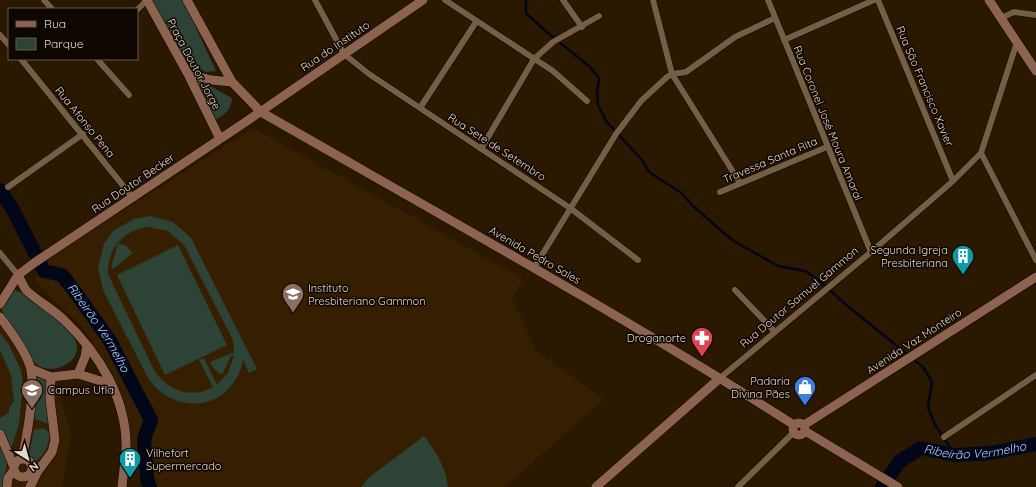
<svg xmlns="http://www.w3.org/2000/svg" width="1036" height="487" font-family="Quicksand,sans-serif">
<rect width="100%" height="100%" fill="#2b1800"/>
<!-- built -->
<path fill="#361f00" d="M253,128l271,151 -12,20 24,52 68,48 -99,88h-363l-10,-28 -3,-34 -19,-50 -26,-46 -49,-47 3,-17z
M0,321l57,64 14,49 -9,53h-62z"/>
<!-- green -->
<path fill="#2c4336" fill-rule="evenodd" d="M151,0h32l33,71 -10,1 -20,-11z
M195,78l37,20c-1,12 -6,16 -17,22z
M150,216l23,6 18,16 66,131 -8,4 -6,-14c-1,11 -6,20 -13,28 -24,28 -66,18 -83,-11l-44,-86 -5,-23 6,-23 9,-13 21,-12zM148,227l20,4 16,14 49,95 1,13h-2l-22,9 5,8 7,5 9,-19 3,-1 -6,18 -11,12 -13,-27 -5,2 14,27c-22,13 -46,3 -59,-17l-46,-96c-1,-25 15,-44 40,-47z
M118,243l8,3 7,7 -20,16 -2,-2z
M178,245l49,100 -62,30 -48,-100z
M14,290c13,3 23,13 33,22 10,8 25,17 29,30 7,19 -21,33 -37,24 -10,-6 -14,-18 -19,-28 -6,-12 -17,-20 -20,-34z
M0,333l9,12 12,25 2,14 -4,40 -6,19 -4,6 -6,38h-3v-69l9,-5v-5l5,-7 -3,-26 -11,-25z
M35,374l13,4 -2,25 3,21 -17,-6z
M44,428l6,5c-1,12 -5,22 -15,29l-6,-8 5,-24z
M424,436c12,16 22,31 24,51h-87l7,-9z"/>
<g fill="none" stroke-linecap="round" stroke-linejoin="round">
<!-- stream -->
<path stroke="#010718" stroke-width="2.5" d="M526,0v13l23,21 41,33 9,11 -2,15 1,12 8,16 36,39 7,12 31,20 13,14 39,34 46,26 27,5 14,9 25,23 65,53
M913,359l10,8 9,15 -4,25 7,18 20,30"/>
<!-- river -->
<g stroke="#010718" stroke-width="14">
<path id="s1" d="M0,190l12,18 32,63 18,4 11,14 37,52 41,79 -7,19 3,40 3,8"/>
<path id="s2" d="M882,487l18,-26 21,-13 34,7 36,-2 45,-9"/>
</g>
<!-- street casing -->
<g stroke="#120400" stroke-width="7">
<path id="street" d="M44,0l8,9
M315,0l29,54 25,20 201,134 68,52
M445,0l108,71 34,30
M563,0l19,27
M653,0l19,74 68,109
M768,0l103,252
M878,0l75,181
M137,10l10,-10
M1001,18l13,-6 22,3
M0,35l9,10
M784,40l90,-40
M21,59l112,139
M97,59l32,36
M420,108l56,-86
M481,149l53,-90 19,-17 46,-26
M981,153l55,107
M8,187l75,-53
M720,192l107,-45
M0,253l18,22
M534,268l82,-134 25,-33 26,-24 5,-3 14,-2 49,-35 40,-19
M735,290l40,42
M720,378l151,-126 82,-71 28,-28 36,-111
M944,437l92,-62
M738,487l56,-55"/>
</g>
<!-- secondary casing -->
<g stroke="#120400" stroke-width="10">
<path id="secondary" d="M147,0l41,74 32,65
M187,0l45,82 29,30c178,102 359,202 533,313
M989,0l47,71
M188,74l24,6 20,2
M18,275c3,5 5,12 9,16 11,10 25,18 36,28 36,34 65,81 63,132 -1,12 -3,24 -4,36
M0,304l18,-29 16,-12 210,-140 179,-123
M0,317c10,13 28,37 31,53 4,24 -4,65 -9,89
M31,369l20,8 27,-3 26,8 9,5
M78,374l7,-17 2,-12
M793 429a6 6 0 1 1 12 0a6 6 0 1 1-12 0Z
M804,425l232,-148
M805,431l93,56
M0,434l14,33
M14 468a9 9 0 1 1 18 0a9 9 0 1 1-18 0Z
M7,487l1,-9 6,-8
M30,487l8,-16 14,-19 3,-12 -5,-41 1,-22
M596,487l124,-109"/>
</g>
<!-- street -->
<use href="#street" stroke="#755f44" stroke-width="6"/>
<!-- secondary -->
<use href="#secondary" stroke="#8b634f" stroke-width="9"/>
</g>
<!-- icons -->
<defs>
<g id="building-pin" transform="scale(1.15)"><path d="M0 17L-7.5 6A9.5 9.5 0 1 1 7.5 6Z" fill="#0f9aa8" stroke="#0d0601"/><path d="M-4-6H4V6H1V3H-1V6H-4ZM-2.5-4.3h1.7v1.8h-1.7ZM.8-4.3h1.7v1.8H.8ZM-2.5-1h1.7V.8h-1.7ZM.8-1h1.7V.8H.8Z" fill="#fff"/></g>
<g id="school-pin" transform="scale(1.15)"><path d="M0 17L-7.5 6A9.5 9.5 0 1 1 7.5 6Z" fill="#8d6e63" stroke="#0d0601"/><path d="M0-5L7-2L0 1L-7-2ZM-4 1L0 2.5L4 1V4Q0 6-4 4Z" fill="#fff"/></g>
<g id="pharmacy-pin" transform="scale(1.15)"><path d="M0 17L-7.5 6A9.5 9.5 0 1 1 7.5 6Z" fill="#e0444e" stroke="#0d0601"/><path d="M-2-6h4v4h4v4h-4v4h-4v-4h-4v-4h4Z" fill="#fff"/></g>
<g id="shop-pin" transform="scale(1.15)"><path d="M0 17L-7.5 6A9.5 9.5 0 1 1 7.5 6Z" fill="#3f7fe0" stroke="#0d0601"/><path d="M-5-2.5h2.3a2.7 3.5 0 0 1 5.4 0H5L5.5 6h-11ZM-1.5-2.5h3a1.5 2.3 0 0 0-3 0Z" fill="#fff"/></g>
<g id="university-pin" transform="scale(1.15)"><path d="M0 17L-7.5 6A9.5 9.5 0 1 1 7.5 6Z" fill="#8d6e63" stroke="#0d0601"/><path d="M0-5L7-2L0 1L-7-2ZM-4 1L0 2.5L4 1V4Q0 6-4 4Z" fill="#fff"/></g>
</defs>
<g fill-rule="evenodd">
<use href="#building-pin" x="963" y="256"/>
<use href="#school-pin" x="293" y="294"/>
<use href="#pharmacy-pin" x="702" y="338"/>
<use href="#shop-pin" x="805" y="387"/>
<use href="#university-pin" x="32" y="390"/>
<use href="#building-pin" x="130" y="459"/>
</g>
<g text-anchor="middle" stroke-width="3" stroke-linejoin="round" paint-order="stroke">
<!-- street labels -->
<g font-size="11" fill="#e4d8c9" stroke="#0d0601">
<text transform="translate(335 46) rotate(-34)" y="4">Rua do Instituto</text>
<text transform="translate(194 64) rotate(62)" y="4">Praça Doutor Jorge</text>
<text transform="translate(925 86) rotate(67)" y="4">Rua São Francisco Xavier</text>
<text transform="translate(85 122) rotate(51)" y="4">Rua Afonso Pena</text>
<text transform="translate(828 123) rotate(68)" y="4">Rua Coronel José Moura Amaral</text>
<text transform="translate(497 147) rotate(33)" y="4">Rua Sete de Setembro</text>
<text transform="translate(770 160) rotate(-23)" y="4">Travessa Santa Rita</text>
<text transform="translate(133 183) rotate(-34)" y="4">Rua Doutor Becker</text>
<text transform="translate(535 255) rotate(30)" y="4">Avenida Pedro Sales</text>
<text transform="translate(799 297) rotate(-40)" y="4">Rua Doutor Samuel Gammon</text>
<text transform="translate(914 341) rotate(-33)" y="4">Avenida Vaz Monteiro</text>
</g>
<!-- poi labels -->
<g font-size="11" fill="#e4d8c9" stroke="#0d0601" text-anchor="end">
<text x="948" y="254">Segunda Igreja<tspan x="948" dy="13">Presbiteriana</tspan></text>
<text x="308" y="292" text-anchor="start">Instituto<tspan x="308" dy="13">Presbiteriano Gammon</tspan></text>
<text x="686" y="342">Droganorte</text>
<text x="790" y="385">Padaria<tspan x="790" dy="13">Divina Pães</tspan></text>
<text x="48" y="394" text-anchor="start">Campus Ufla</text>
<text x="146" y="457" text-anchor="start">Vilhefort<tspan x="146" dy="13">Supermercado</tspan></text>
</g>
<!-- water labels -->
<g font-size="12" font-style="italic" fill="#b4d0fe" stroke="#0d0601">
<text dy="4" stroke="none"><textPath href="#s1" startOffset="175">Ribeirão Vermelho</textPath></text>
<text dy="4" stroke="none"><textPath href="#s2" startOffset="111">Ribeirão Vermelho</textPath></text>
</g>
</g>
<!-- legend -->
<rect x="8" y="8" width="130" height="52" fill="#0d0601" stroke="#635a51"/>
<rect x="16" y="21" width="20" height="6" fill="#8b634f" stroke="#635a51"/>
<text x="44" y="28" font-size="12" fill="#e4d8c9">Rua</text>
<rect x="16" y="38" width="20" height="12" fill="#2c4336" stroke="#635a51"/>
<text x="44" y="48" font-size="12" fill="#e4d8c9">Parque</text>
<!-- north arrow -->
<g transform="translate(28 459) rotate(143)" stroke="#0d0601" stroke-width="3" paint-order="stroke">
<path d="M0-3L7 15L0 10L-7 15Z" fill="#e4d8c9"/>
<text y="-6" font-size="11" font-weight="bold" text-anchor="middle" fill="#e4d8c9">N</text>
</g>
</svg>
